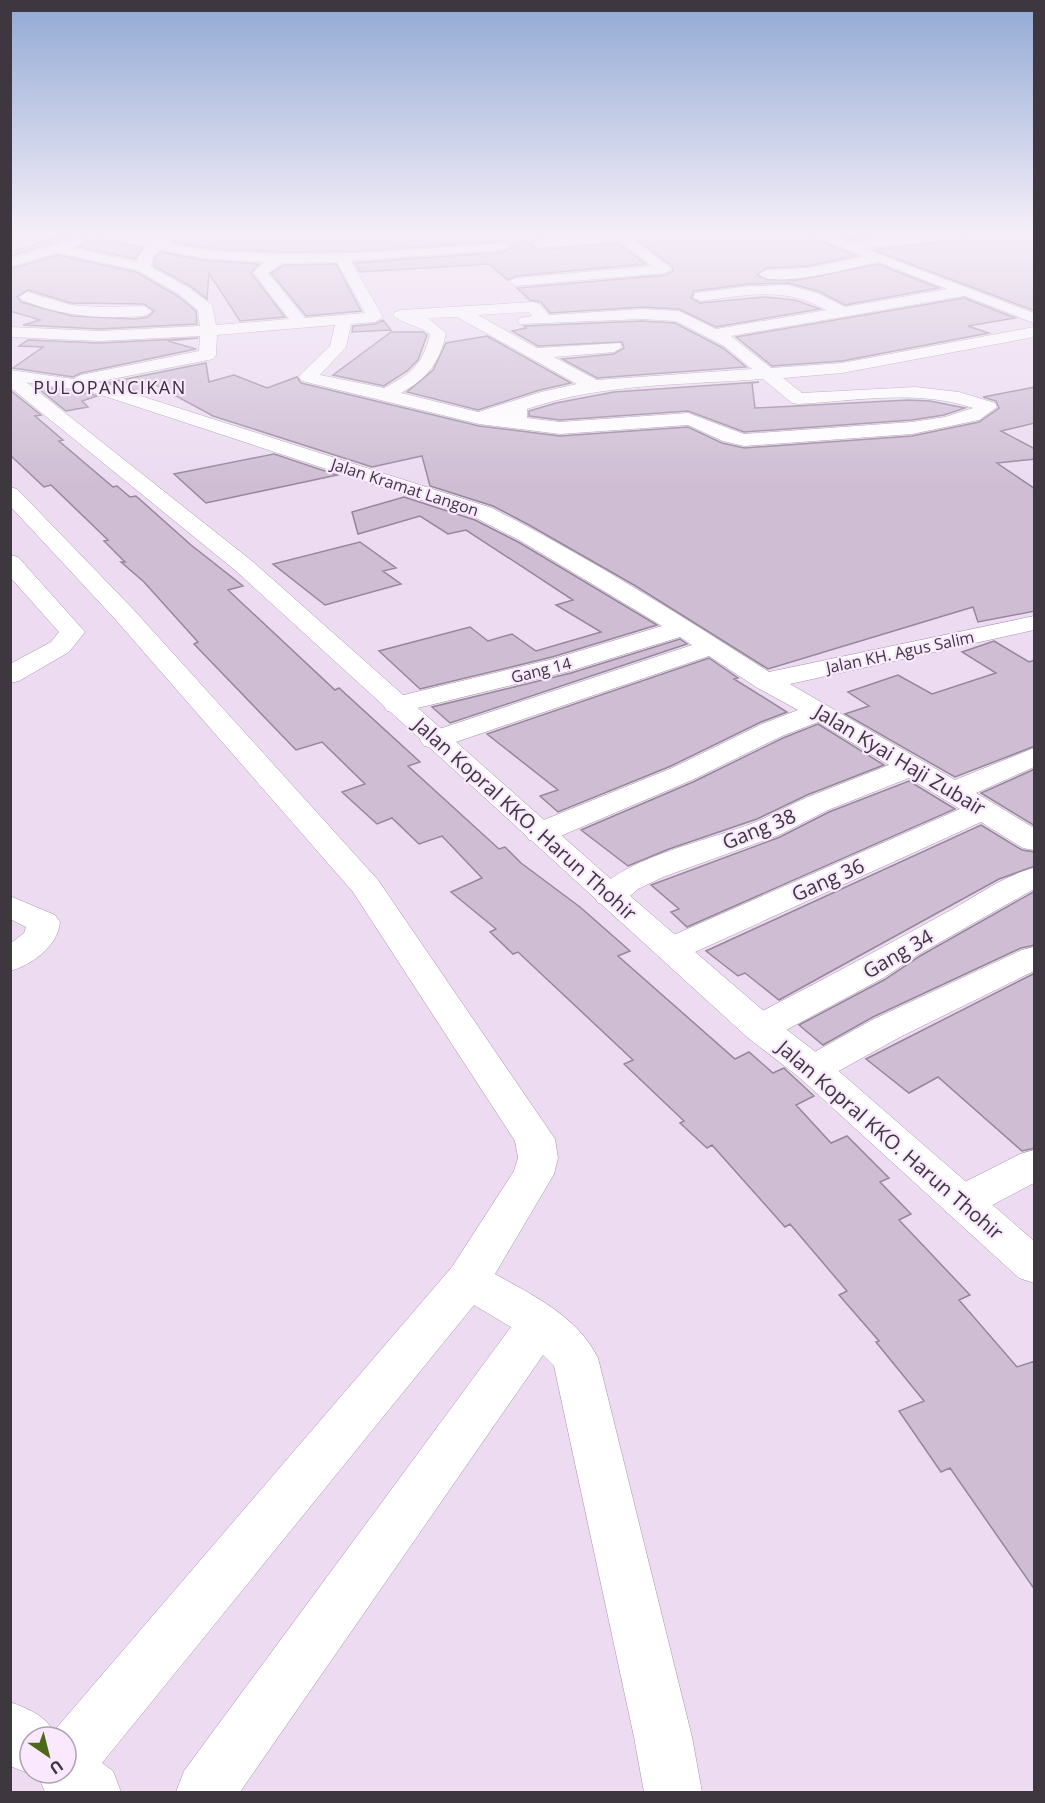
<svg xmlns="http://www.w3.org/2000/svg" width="1045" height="1803" viewBox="0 0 1045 1803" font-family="'Open Sans',sans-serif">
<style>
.building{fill:#cebdd3;stroke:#97879b;stroke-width:1.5;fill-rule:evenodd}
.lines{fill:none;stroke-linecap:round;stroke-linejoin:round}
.minor-casing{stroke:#a594aa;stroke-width:1}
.major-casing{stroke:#a594aa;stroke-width:1}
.minor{fill:#fff;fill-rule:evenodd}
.major{fill:#fff;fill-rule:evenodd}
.labels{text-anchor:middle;stroke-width:4.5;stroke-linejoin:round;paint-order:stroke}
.far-street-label{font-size:16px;fill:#3e3740;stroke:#f9e8fe}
.far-quarter-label{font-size:18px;letter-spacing:1.5px;fill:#3b2e3f;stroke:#f9e8fe}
.street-label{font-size:20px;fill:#3e3740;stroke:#f9e8fe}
</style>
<rect width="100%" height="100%" fill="#ecdbf1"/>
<path class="building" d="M68,234H99L102,239L143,248L135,259L79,247L86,241L76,236L10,256V252Z
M179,234H574L539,238L530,245L539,250L618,243L646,264L516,276L508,280L489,264L360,272L355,263L503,252L512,247L508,241L359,251L287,252L215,249L172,242Z
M649,234H805L856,256L808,266L766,268L757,275L767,280H798L878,264L939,288L845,305L818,291L788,283L750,284L694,291L691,298L700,303L765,297L795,300L820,309L716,327L679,309L642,307L550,313L541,302L530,300L517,288L666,275L673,271V267L639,241L646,240Z
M833,234H895L848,240Z
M967,234H1035V311L873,250L959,240Z
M161,252L202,260L259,264L251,273L285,317L240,321L209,273L207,299L190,286L154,266L155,257Z
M57,255L136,272L178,296L196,311L197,324L99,329L23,325L40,320L10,311V269ZM28,290L71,303L144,304L154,311L148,317L136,319L72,316L21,302L17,297Z
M336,264L361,311L306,316L271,273L284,265Z
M964,298L1015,318L968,326L989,333L842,361L772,366L736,337Z
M383,320L391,330L352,332L353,326L375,324Z
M642,321L675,323L723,348L746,367L597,378L562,359L614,354L624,348L622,342L538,346L512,331L526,328L524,326Z
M391,332H423L427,335L418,360L407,371L384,386L333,375Z
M487,336L571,383L540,390L478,410L407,392L433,370L446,343Z
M198,338L168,341L196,349L81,373L73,377L13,368L43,347L19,346L28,340L99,343Z
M206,363L209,382L234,375L267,388L297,377L301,383L479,426L560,436L688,427L722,443L744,448L912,436L979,422L999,408L996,401L983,397L1035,387V423L1001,431L1035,449V459L997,463L1035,489V611L978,622L973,607L768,669L634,585L529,525L493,506L430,486L422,456L372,467L213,416L156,385L137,391L106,383Z
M759,382L752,383L755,408L908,400L930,401L965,408L944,415L912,420L744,432L688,411L560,420L529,416V411L556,403L614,392Z
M35,386L91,394L97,396L82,401L88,407L66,411Z
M10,390L41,415L35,416L63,440L59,441L113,487L117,486L130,497L136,496L191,545L243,586L228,590L335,690L339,688L420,762L408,766L499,849L505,847L521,863L580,907L630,951L618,956L735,1059L749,1052L773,1073L784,1068L787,1071L814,1096L796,1105L831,1143L847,1136L889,1178L880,1182L911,1214L899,1220L970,1295L959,1300L1017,1367L1035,1361V1590L950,1468L941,1472L899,1411L924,1401L876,1342L879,1341L839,1295L847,1291L790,1224L785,1227L712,1145L707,1148L680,1123L684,1121L624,1064L633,1060L518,952L513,954L490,932L496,929L451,892L482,878L442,836L419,844L392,818L377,824L342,792L365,784L322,742L296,750L194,644L198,642L144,582L121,562H125L104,541L108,540L51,485L44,487L10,455Z
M274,454L337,475L206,503L174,474Z
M404,497L475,520L520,543L657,625L552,657L420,689L379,651L470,627L488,641L512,634L536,651L601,632L556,605L573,600L466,530L448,534L420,516L358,534L352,512Z
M360,542L396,568L383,571L401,584L325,605L273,564Z
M680,639L687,644L450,723L432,707L571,673Z
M994,641L1029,662L1035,660V746L955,777L845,714L869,706L848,692L898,675L932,694L996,673L962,652Z
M709,658L738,678L734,679L787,712L761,722L671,766L558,812L540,796L558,790L487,734Z
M818,724L884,765L807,795L757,819L669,849L628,866L581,830L693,782L783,738Z
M1035,769V826L981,793Z
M909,781L955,809L687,927L671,912L679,909L651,885L780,837L829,812Z
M981,825L1022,850L1035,852V866L999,879L779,1000L745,973L738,976L706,951Z
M1035,891V945L1021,948L873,1017L823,1045L799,1025L884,980L920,956Z
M1035,973V1148L1022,1151L938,1077L909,1093L866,1059Z"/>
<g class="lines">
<g class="minor-casing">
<path id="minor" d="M101,234H127L155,241L162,234H177L168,244L215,251L287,254L359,253L508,243L510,246L503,250L351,261L383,317L375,322L351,324L346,347L320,375L384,388C411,374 423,365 430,334C419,325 401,324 393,315L395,312L401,310L533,302L539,304L549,315L642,309L679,311L716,329L827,310C783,286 749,295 701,301L696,299L693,296L696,293L750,286L788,285L817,293L845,307L964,286L972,291L964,296L731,336L771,368L842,363L1034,327V337L842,373L783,378L802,393L915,387L959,392L995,403L997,407L979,420L912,434L744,446L723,441L688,425L560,434L479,424L302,381L299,377L302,373L330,346L335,325L217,335L216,355L213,359L97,382L492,508C587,557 679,614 769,672L1034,616V630L790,684L955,780L1034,748V767L976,793L1034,828V850L1023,848L981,822L684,957L672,960L660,957L655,949L660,941L960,809L909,778L828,810L779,835L663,877L638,889L622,903L610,906L598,903L594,896C620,857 714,840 758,821C775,814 791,804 808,797C835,786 862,776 889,765L818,722L782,736L692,780L551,840L540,842L529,840L524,833L529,826L672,768L762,724L798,710L756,687L709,656L444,746L434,748L424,746L420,740L424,734L692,645L680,637L570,671L397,713L387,711L383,705L387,699L553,659L662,626L521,541L476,518L92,392L10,380V370L73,379L81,375L199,351L200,336L99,341L10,337V327L99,331L200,326L198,310L179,294L137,270L57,253L10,267V259L77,238L84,242L72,248L137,262L139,255L147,247L102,237ZM160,250L202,258L265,262L253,272L289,319L216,325L212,305L189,288L151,267L153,256ZM337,262L365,313L305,318L268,273L283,263ZM529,312L532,316L520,318L518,321L520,324L642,319L676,321L724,346L752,369L597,380L554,357L614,352L622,347L620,343L537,348L478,315ZM457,317L577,384L541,392L478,412L401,393C427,379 440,362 446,333L428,318ZM763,379L792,403L798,404C855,401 918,389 973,408L945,417L912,422L744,434L688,413L560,422L527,418V409C602,383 685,385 763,379Z
M602,234H647L646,238L634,240L672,269L665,273L516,286L509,282L516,278L652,266L619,241L539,248L532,244L539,240Z
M918,234H965L959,238L848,250L841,246L848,242Z
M876,254L881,255L883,258L881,261C860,266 773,290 759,274L766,270L808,268Z
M27,292L71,305L99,307L144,306L152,311C146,318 134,316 125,317C89,318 56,314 22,300L19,297Z
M10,487L17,489L133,609L378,880L555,1139L558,1158L554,1174L495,1274C534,1296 577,1316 598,1358L692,1737L702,1792H644L634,1737L554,1366L543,1355L240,1792H176L184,1771L511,1327L474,1305L102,1763L113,1771L121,1792H45L37,1773H66V1737H30V1773H32L30,1774L10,1766V1702C26,1708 47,1716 53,1732L452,1267L514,1171L518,1158L515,1141L353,892L115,619L10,506Z
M10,555L18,557L85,632L69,652L19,681L10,683V664L51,642L59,632L10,577Z
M1034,868V889L919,954L883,978L773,1037L760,1040L747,1037L742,1028L747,1019C815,984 882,948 949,911C977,896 1002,876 1034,868Z
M10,896L55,915L60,922C58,946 32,965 10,971V944L24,933L26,927L10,919Z
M1034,947V971L900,1037L826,1078L813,1082L800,1078L794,1069L800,1060L874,1019L1022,950Z
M1034,1150V1183L977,1213L962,1218L947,1213L941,1202L947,1191L1020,1154Z"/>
</g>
<g class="major-casing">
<path id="major" d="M807,234H826L1034,313V323Z
M10,373L16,374L252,561L622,889L773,1019L826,1060L1034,1241V1283L1019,1278L800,1078L747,1037L236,571L10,387Z"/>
</g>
<use href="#minor" class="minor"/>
<use href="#major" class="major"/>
</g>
<linearGradient id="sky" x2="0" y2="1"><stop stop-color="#91a9d4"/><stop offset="0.48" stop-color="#f6eff9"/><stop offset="1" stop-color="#f6eff9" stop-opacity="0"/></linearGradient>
<rect width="1045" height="487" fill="url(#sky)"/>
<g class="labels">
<g class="far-street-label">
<text transform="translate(405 487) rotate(18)" y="6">Jalan Kramat Langon</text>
<text transform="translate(900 652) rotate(-12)" y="6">Jalan KH. Agus Salim</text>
<text transform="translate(541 670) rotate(-14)" y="6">Gang 14</text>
</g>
<g class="far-quarter-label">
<text x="110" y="394">PULOPANCIKAN</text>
</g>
<g class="street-label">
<text transform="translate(900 760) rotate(31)" y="7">Jalan Kyai Haji Zubair</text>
<text transform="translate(525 819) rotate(42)" y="7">Jalan Kopral KKO. Harun Thohir</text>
<text transform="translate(759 829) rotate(-22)" y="7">Gang 38</text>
<text transform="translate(828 880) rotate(-24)" y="7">Gang 36</text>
<text transform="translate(898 954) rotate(-30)" y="7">Gang 34</text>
<text transform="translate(890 1140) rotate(41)" y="7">Jalan Kopral KKO. Harun Thohir</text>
</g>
</g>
<rect width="1045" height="1803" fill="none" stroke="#3e3740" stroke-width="24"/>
<g transform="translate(48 1755) rotate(145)"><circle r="28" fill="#f9e8fe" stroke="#aea1b2" stroke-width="1.5"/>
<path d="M0-4.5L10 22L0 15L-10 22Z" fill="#4c681b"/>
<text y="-9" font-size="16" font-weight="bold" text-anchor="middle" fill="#3e3740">U</text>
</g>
</svg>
